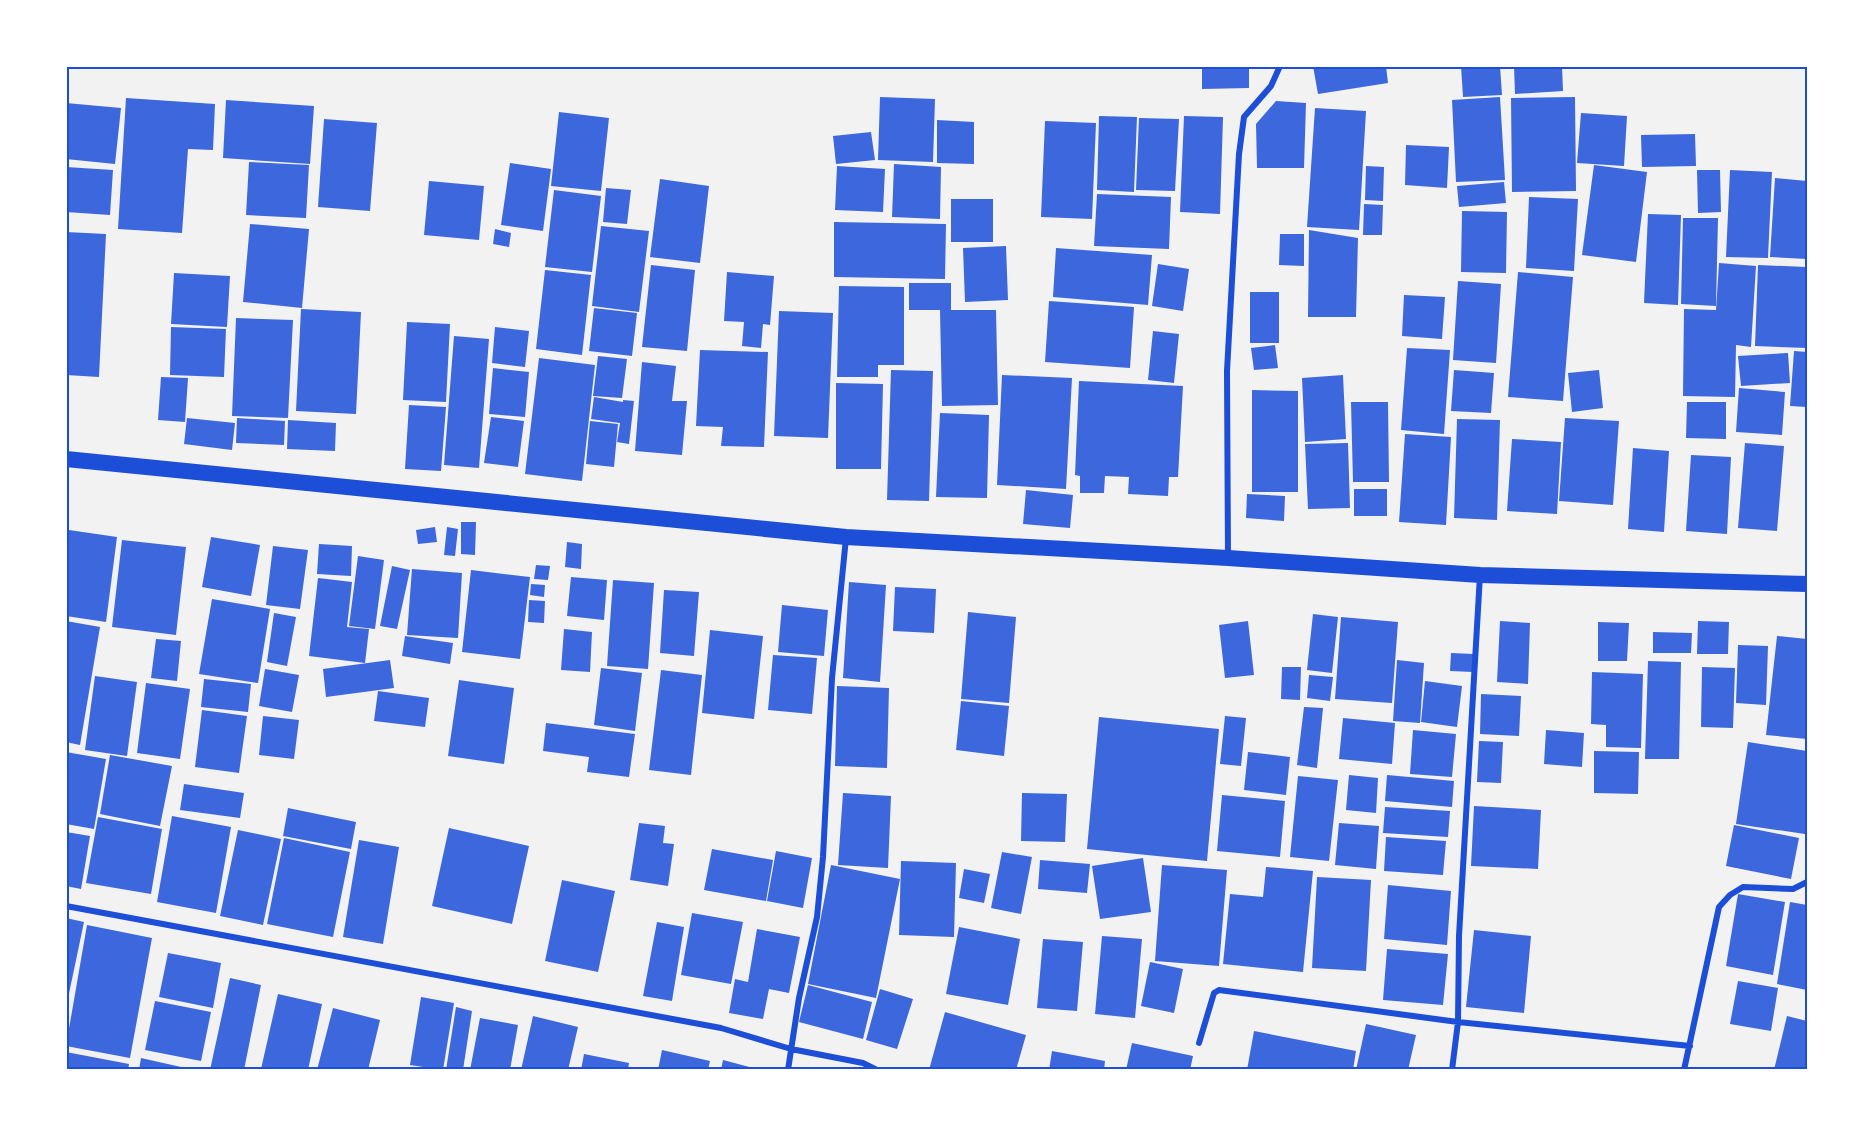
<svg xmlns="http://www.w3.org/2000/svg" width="1873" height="1136" viewBox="0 0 1873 1136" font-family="Figtree,sans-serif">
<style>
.building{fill:#3d67dc}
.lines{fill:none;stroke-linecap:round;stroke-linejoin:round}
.minor{stroke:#1d4ed8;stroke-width:6}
.trunk{stroke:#1d4ed8;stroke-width:16}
.neatline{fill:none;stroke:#1d4ed8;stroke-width:2}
</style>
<rect width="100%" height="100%" fill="#f2f2f2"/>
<path class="building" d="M1202,66H1249V88L1202,89Z
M1313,66H1386L1388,83L1318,94Z
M1461,66H1500L1502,95L1463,97Z
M1514,66H1562L1563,91L1515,94Z
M880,97L935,99L933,162L878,160Z
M1500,97L1505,180L1456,182L1452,100Z
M1575,97L1576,191L1512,192L1511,98Z
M126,98L215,104L213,150L188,149L182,233L118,229Z
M226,100L314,106L310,164L223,158Z
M1276,101L1306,103L1304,168H1257L1256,124Z
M66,103L121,108L115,164L66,159Z
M1315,108L1366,111L1359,230L1307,227Z
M559,112L609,118L601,191L551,186Z
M1581,113L1627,116L1624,166L1577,163Z
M1099,116L1137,117L1134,192L1097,190Z
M1184,116L1223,117L1220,214L1180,212Z
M1139,118L1179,119L1175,191L1136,190Z
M324,119L377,123L370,211L318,207Z
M937,120L974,122V164L937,163Z
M1045,121L1096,123L1092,219L1041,217Z
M871,132L875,160L836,164L833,136Z
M1695,134L1696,166L1642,167L1641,135Z
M1406,145L1449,147L1447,188L1405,185Z
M249,162L309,165L306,218L246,215Z
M510,163L551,169L543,231L501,225Z
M894,164L941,167L940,219L892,217Z
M1594,165L1647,172L1636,262L1582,255Z
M837,166L885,169L883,212L835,210Z
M1366,166L1384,167L1383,201L1365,200Z
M66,167L113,170L110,215L66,212Z
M1697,170H1720L1721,212L1698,213Z
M1730,170L1772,172L1768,258L1726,257Z
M1775,178L1807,181V259L1770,257Z
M660,179L709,186L700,263L650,257Z
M429,181L484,186L479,240L424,235Z
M1504,182L1506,203L1459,207L1457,186Z
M606,188L631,190L627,224L603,222Z
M554,190L601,196L592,272L545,267Z
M1097,194L1171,197L1169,249L1094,246Z
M1529,197L1578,199L1574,271L1526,268Z
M951,199H993V242H951Z
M1364,204L1383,205L1382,235H1363Z
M1462,211L1507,212L1506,273L1461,272Z
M1648,214L1681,215L1678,305L1644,303Z
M1683,218H1718L1716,306L1681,304Z
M834,222L946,224L945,279L834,277Z
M250,224L309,229L302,308L243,302Z
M601,226L649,231L639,312L592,306Z
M495,229L511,233L509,247L493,244Z
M1309,230L1358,238L1356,317H1308Z
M66,232L106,234L99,377L66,375Z
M1280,234H1304V266L1279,265Z
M1006,246L1008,300L965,302L963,248Z
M1056,248L1152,255L1148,305L1053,297Z
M1719,263L1756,266L1751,347L1736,345L1735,397L1683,396L1684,309L1716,310Z
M1158,264L1189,269L1183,311L1152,306Z
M651,265L695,270L687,351L642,347Z
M1758,265L1807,267V348L1755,346Z
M545,270L591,275L582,355L536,349Z
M727,272L774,276L770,325L763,324L761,348L742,346L744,322L724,321Z
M1518,272L1573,277L1563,401L1508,397Z
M174,273L230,276L227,327L171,324Z
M1458,281L1501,284L1496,363L1453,360Z
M909,283H951V310H996L998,405L942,406L940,310H909Z
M839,286L904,287V365H878V377H837Z
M1250,292H1279V343H1250Z
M1404,295L1445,297L1442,339L1402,336Z
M1049,301L1134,307L1130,368L1045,362Z
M594,308L637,313L632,356L589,351Z
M301,309L361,312L356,414L296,411Z
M779,311L833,313L828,438L774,436Z
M236,318L293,320L288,418L232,416Z
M407,322L450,324L446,402L403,400Z
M171,327L226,329L224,377L170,375Z
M495,327L529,331L525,367L492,363Z
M1153,331L1179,334L1174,383L1148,380Z
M454,336L489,339L479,468L444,465Z
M1275,345L1278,368L1254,370L1251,348Z
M1407,348L1450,350L1444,434L1401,430Z
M700,350L768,352L764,447L721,446L723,427L696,426Z
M1794,351L1807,352V407L1790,406Z
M1788,353L1790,383L1741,386L1738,356Z
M598,356L627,359L622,398L593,396Z
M539,358L595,365L582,481L525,474Z
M642,362L676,366L672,401H687L682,455L635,451Z
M493,368L529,372L525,417L489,414Z
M891,370L933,371L929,501L887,500Z
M1454,370L1494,373L1491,413L1451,411Z
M1599,370L1603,408L1572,412L1568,373Z
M1002,375L1072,378L1066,489L997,485Z
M1343,375L1346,439L1305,442L1302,378Z
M161,377L188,378L185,422L158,420Z
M1079,381L1183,386L1178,477H1169L1168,496L1128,494L1129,477L1105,476L1104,493H1080V476L1075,475Z
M836,383L883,384L881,469H836Z
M1739,388L1785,392L1782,435L1736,432Z
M1252,390L1298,391V492H1252Z
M594,397L623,402V400L634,401L629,444L617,442L620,423L591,419Z
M1351,402H1388L1389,482H1353Z
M1687,402H1726V439L1686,438Z
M409,405L446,407L441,471L405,469Z
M940,413L989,415L987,498L936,497Z
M491,417L524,421L518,467L484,463Z
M187,418L235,423L232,450L184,444Z
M237,418L285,421L284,445L236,443Z
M1565,418L1619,421L1613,505L1559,501Z
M1457,419L1500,420L1497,520L1454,518Z
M288,420L336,423L335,451L287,449Z
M590,421L618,424L614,467L586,464Z
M1405,434L1451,437L1446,525L1399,522Z
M1512,439L1561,442L1557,514L1507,511Z
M1348,443L1350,508L1308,509L1305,444Z
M1745,443L1784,446L1777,531L1738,528Z
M1633,448L1669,451L1664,532L1628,529Z
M1691,455L1731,457L1727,534L1686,531Z
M1354,489H1387V516H1354Z
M1026,490L1073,495L1070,528L1023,524Z
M1247,494L1285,496L1284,521L1246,518Z
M461,522H476L475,555L461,554Z
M435,527L437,542L418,544L416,530Z
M447,527L458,529L455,556L444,555Z
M69,530L117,537L106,622L66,616V551Z
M211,537L260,545L251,596L202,587Z
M122,540L186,547L176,635L112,627Z
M567,542L582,544L581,569L565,567Z
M319,544L352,546L351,576L317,574Z
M273,546L308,550L300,609L266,605Z
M358,556L384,560L375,629L349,626Z
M536,565L550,566L548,580L534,579Z
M392,566L410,570L397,629L380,626Z
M412,569L462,573L458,638L407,635Z
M471,570L530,577L520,659L462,652Z
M571,577L607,580L604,620L567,616Z
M318,578L352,582L347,627L369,629L365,663L309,656Z
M613,580L654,583L648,669L607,666Z
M849,582L886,585L880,682L843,678Z
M531,584L545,585L544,597L530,595Z
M895,587L936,589L934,633L893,631Z
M664,590L699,592L694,656L660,653Z
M212,599L270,609L258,683L199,674Z
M529,600L545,601L544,623L528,622Z
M782,605L828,610L824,656L778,652Z
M968,612L1016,617L1009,703L961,699Z
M274,613L296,617L287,666L267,662Z
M1313,614L1338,617L1332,673L1307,670Z
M1341,617L1398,622L1392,703L1335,699Z
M66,621L100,627L80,745L66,742Z
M1248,621L1254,675L1225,678L1219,625Z
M1500,621L1530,623L1528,684L1497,682Z
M1698,621L1729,622L1728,654H1697Z
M1598,622L1629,623L1627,661H1598Z
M564,629L592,632L590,672L561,670Z
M710,630L763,636L754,719L702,713Z
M1653,632L1692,633L1691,653H1653Z
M405,636L453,643L450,664L402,656Z
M1777,636L1807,639V739L1766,735Z
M156,639L181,641L177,681L151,678Z
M1738,645L1768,646L1766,705L1736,703Z
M1451,653L1473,654V672L1450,671Z
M773,655L817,658L812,714L768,710Z
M390,660L394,688L326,697L323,669Z
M1397,660L1424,663L1420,723L1393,721Z
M1648,661L1681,662L1679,759H1645Z
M1282,667H1301L1300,700L1281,699Z
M1702,667L1735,668L1733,728L1701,727Z
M601,668L642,673L635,731L594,725Z
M265,669L299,675L292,712L259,706Z
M661,670L702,675L691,775L649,770Z
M1592,672L1643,674L1641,748L1606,747V725L1591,724Z
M1309,675L1333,677L1330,701L1307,698Z
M95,676L137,682L127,756L85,750Z
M204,679L251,684L248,712L201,707Z
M459,680L514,688L504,764L448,756Z
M1425,681L1462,686L1457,727L1421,722Z
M146,683L190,689L180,759L137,753Z
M837,686L889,688L887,768L835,766Z
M378,691L429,698L425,727L374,721Z
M1481,694L1521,696L1519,736L1480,734Z
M961,701L1009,706L1004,756L956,750Z
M1304,707L1323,708L1317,768L1297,765Z
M202,710L247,716L239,773L195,767Z
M263,716L299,720L294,759L259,755Z
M1225,716L1246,718L1241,766L1220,764Z
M1099,717L1219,729L1207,861L1087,849Z
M1343,718L1395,723L1392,764L1339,759Z
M546,723L635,734L629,777L587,772L589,757L543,751Z
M1413,730L1456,734L1452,777L1410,774Z
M1546,730L1584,733L1582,767L1544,764Z
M1479,741L1503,742L1501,783L1477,782Z
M1748,742L1807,751V819L1805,834L1736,824Z
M1594,751L1639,752L1638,794L1594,793Z
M66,752L106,759L94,829L66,824Z
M1248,752L1290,757L1286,795L1244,790Z
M110,755L172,766L160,826L100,814Z
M1349,775L1378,778L1376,813L1346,810Z
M1387,775L1454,781L1452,807L1385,801Z
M1298,776L1338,780L1329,861L1290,857Z
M184,784L244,793L240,818L180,810Z
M843,793L891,796L888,868L838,865Z
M1022,793L1067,794L1065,842L1021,841Z
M1222,795L1285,801L1280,857L1217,851Z
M1474,806L1541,810L1538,869L1471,866Z
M1385,807L1450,811L1448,837L1383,833Z
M288,808L356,822L351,849L283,836Z
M172,816L231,827L216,913L157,902Z
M98,817L162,829L151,894L86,883Z
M639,823L665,826L663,843L674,844L668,886L630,880Z
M1339,823L1379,826L1376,869L1335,865Z
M1734,825L1799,838L1791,879L1726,866Z
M449,828L529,846L512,924L432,906Z
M238,830L281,839L263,925L220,916Z
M66,832L90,836L81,889L66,886Z
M1386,837L1446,841L1443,875L1384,871Z
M284,838L350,852L333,937L267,924Z
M359,840L399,847L383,944L343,937Z
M712,849L773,860L766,901L704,890Z
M776,851L812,858L803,908L767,901Z
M1002,852L1032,857L1021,914L991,908Z
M1143,858L1151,912L1100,919L1092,866Z
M1040,860L1090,864L1087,893L1038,889Z
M901,861L956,863L954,937L899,935Z
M831,865L900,879L876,998L808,984Z
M1162,865L1227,870L1219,966L1155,961Z
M1266,867L1313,871L1303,972L1223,964L1230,894L1263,897Z
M964,869L990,874L984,903L959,898Z
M1317,877L1371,880L1366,971L1312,968Z
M562,880L615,891L598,972L545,961Z
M1388,885L1451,891L1447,945L1384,939Z
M1738,894L1785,902L1773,975L1726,966Z
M1790,902L1807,905V990L1777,984Z
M692,913L743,922L731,984L681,975Z
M66,918L84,922L67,1003H66Z
M657,922L684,927L672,1001L643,996Z
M87,925L152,938L130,1058L66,1046Z
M959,927L1020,939L1008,1005L946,994Z
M757,929L800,937L789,993L769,989L763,1019L729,1013L735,979L748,982Z
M1474,930L1531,936L1524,1013L1466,1007Z
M1102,936L1142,939L1135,1018L1095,1014Z
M1043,939L1083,942L1077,1011L1037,1008Z
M1387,949L1448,954L1443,1005L1383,1000Z
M168,953L221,963L213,1008L159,997Z
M1150,962L1183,969L1174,1013L1141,1006Z
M230,978L261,985L244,1070H210Z
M1738,981L1778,988L1771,1031L1730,1024Z
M808,985L872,1002L863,1039L799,1022Z
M880,989L913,999L897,1049L866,1040Z
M278,994L322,1004L308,1070L261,1069Z
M421,997L454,1003L443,1070L410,1065Z
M155,1001L211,1012L201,1061L145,1050Z
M456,1007L472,1011L463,1070H446Z
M333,1008L380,1020L368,1070H317Z
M945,1012L1026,1035L1016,1070H929Z
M533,1016L578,1027L568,1070H521Z
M1787,1016L1807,1021V1070H1774Z
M480,1018L518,1025L510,1070H470Z
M1366,1024L1416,1035L1408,1070H1356Z
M1254,1031L1356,1051L1353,1070H1247Z
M1132,1043L1193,1056L1190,1070H1126Z
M662,1050L710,1061L708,1070H658Z
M1052,1051L1105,1061L1104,1070H1049Z
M66,1052L129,1064L128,1070H66Z
M584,1054L629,1063L628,1070H581Z
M141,1058L190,1069V1070H139Z
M723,1060L757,1069V1070H721Z"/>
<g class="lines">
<path class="minor" d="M1228,557L1227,371L1239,154L1244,117L1271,86L1280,66
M66,906L721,1028L791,1049L863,1063L877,1070
M1199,1043L1214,993L1219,990L1458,1022L1690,1046
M788,1070L799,998L817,917L823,857L832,678L846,538
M1452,1070L1458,1022L1459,936L1480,575
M1684,1070L1719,907L1730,895L1743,887L1793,889L1807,882"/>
<path class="trunk" d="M66,459L846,537L1228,558L1480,575L1807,584"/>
</g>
<rect width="1873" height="1136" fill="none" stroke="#ffffff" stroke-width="135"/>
<rect x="68" y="68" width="1738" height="1000" class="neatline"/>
</svg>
